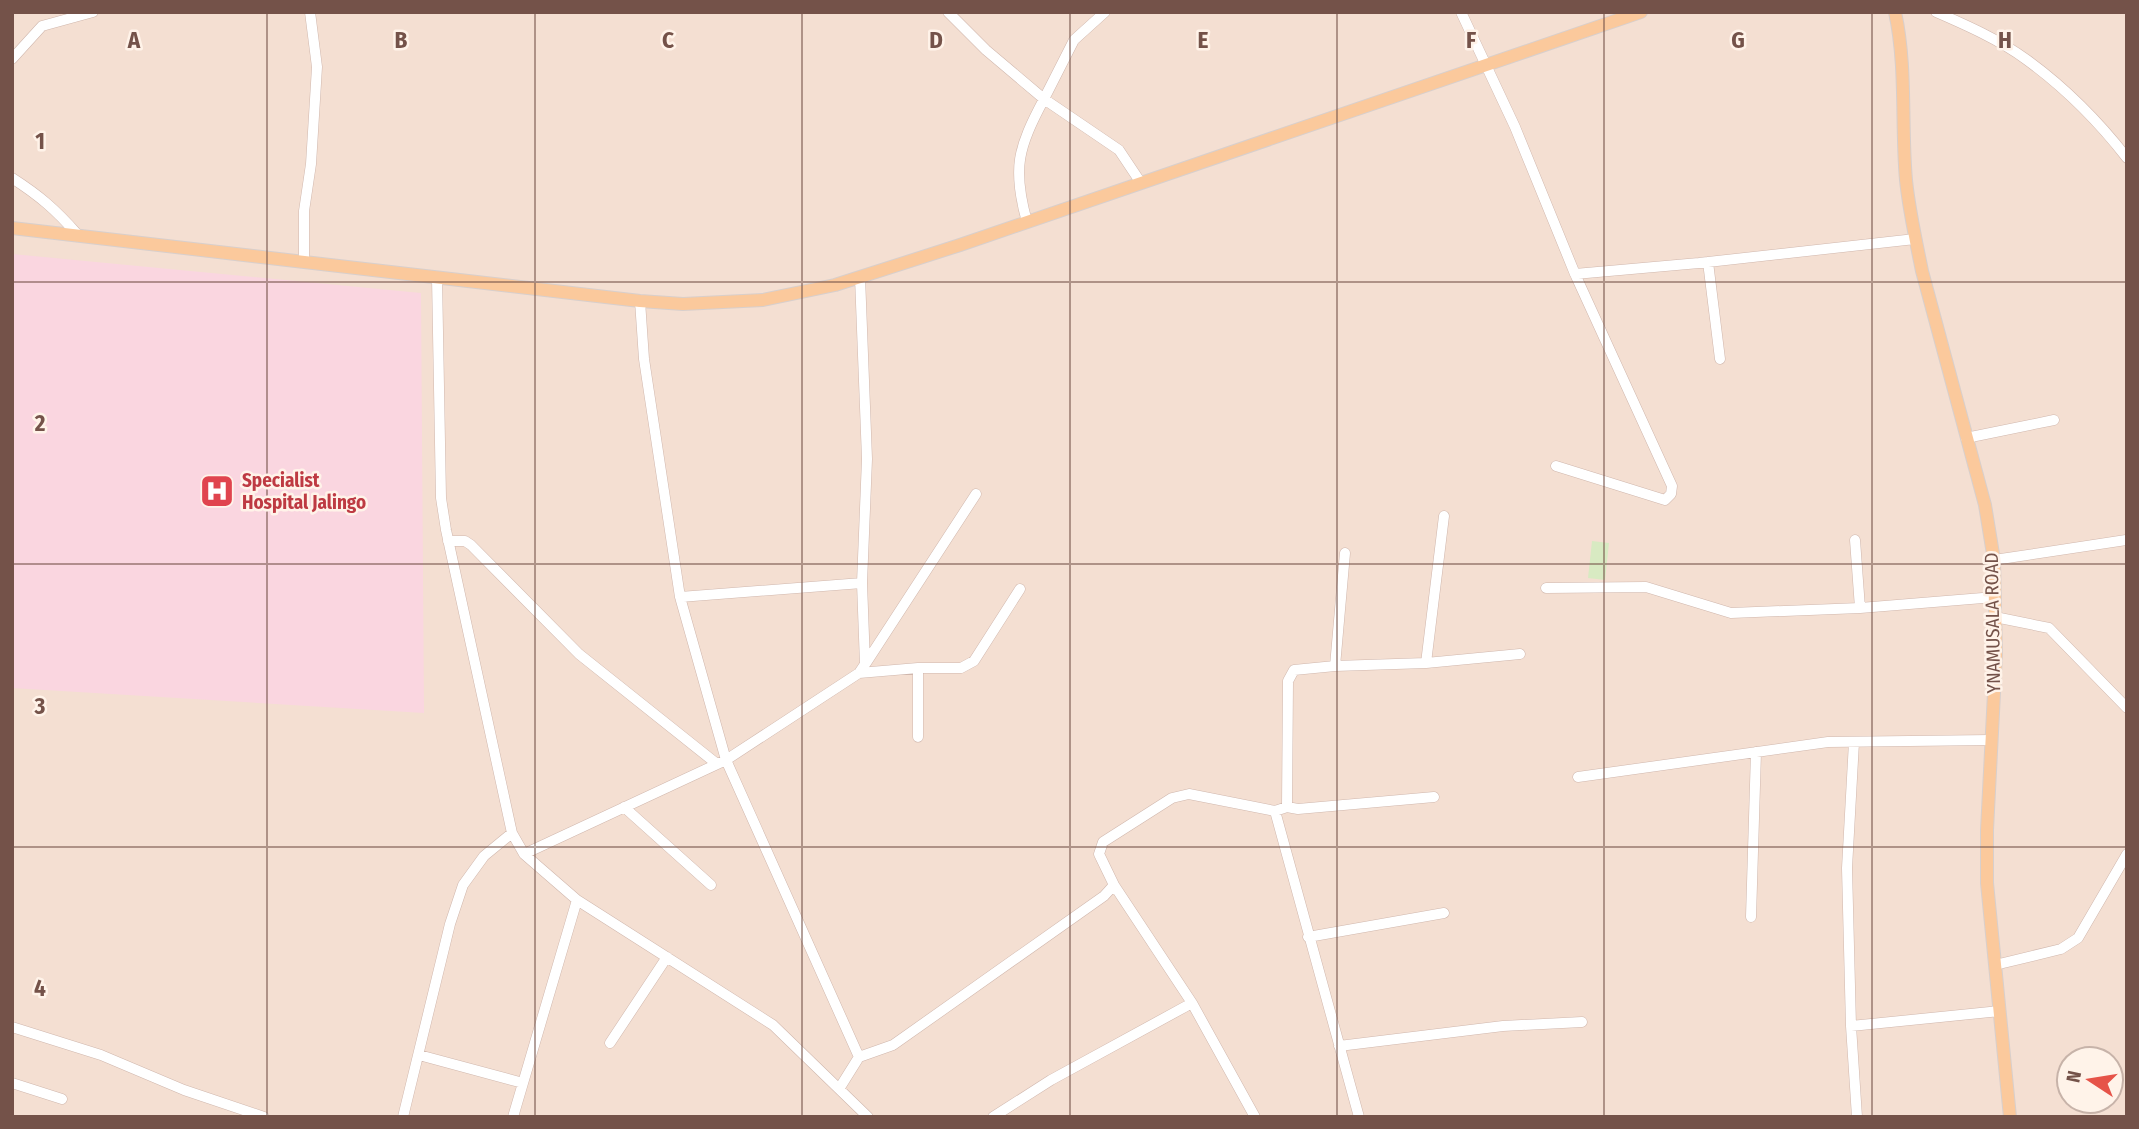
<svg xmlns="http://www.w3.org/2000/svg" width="2139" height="1129" viewBox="0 0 2139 1129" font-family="'Fira Sans Condensed',sans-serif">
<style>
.residential{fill:#f4dfd2;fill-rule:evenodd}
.medical{fill:#fad6e0}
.green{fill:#d8eac2}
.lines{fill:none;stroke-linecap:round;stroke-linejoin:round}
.minor-casing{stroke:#d0b7ad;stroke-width:11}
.major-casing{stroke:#d8cfcc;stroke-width:14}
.minor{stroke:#fff;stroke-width:10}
.major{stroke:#fbc99c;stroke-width:12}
.grid{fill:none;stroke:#745249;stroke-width:2;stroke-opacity:0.55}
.labels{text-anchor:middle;stroke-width:5;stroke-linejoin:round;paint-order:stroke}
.health-label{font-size:19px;font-weight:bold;fill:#be3a42;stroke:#fff3e9;text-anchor:start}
.street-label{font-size:19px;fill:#745249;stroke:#fff3e9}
.grid-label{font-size:23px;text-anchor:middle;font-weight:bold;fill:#745249;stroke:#fff3e9;stroke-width:5;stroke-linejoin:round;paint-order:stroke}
</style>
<rect width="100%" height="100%" fill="#fcefe3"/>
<path class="residential" d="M12,12H2127V1117H12ZM2069,1059H2111V1101H2069Z"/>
<path class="medical" d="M12,254L421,293L424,713L12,688Z"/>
<path class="green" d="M1592,541L1609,543L1605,580L1588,578Z"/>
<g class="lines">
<g class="minor-casing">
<path id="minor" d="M948,12L986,50L1044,99C1018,148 1012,168 1027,222
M1105,12L1074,40L1044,99L1119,150L1141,183
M1461,12L1515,127L1575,274L1672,486L1671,494L1665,500L1556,466
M1936,12C1966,25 2000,40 2027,60C2064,87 2099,122 2127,158
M12,59L42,26L93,12
M12,178C40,196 56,210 78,235
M304,260V211L311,164L317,67L310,12
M1708,262L1720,359
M1575,274L1699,263L1915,239
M437,277L441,498L446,530L512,833L524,854L577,900L773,1025L868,1117
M640,301L644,359L680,597L726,760L859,1057
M1966,438L2054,420
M1855,540L1860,608
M448,541H465L471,545L579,654L717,764
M1994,560L2126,540
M1546,588L1646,587L1731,613L1860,608L1995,597
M680,597L862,583
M1995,617L2049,628L2127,708
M866,663L976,494
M1426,663L1444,516
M1335,666L1345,553
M918,668V737
M859,673L865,664L862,583L867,459L860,277
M1854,742L1847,868L1851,1026L1857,1117
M1578,777L1828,742L1991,740
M624,807L711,885
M1287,807L1298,809L1434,797
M524,854L726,760L859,673L918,668H961L974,661L1020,589
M1114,885L1192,1003
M1751,917L1756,752
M1308,937L1444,913
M1995,965L2061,949L2078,938L2127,854
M1851,1026L2000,1011
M12,1027L101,1055L184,1090L264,1117
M610,1043L667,957
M1339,1046L1503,1026L1582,1022
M419,1055L523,1083
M12,1083L62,1099
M839,1089L859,1057L893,1045L1104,896L1114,885L1099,854L1103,842L1172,798L1189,794L1275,811
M403,1117L450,924L463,885L484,856L512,833
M513,1117L577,900
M993,1117L1051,1080L1192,1003L1255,1117
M1359,1117L1275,811L1287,807L1288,681L1294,670L1335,666L1426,663L1520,654"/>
</g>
<g class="major-casing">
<path id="major" d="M1895,12C1907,67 1901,124 1906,180C1909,210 1916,241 1922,271L1985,505L1994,560L1996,654L1987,830V883L2010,1117
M12,228L640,301L683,304L763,300L835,285L960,245L1641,12"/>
</g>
<use href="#minor" class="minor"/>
<use href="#major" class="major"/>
</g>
<path class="grid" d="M267,12V1117M535,12V1117M802,12V1117M1070,12V1117M1337,12V1117M1604,12V1117M1872,12V1117M12,282H2127M12,564H2127M12,847H2127"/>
<defs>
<g id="hospital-square" transform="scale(1.75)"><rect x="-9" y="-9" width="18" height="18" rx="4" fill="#e0444e" stroke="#fff3e9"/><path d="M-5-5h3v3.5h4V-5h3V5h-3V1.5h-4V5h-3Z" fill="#fff"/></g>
</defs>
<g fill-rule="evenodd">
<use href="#hospital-square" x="217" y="491"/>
</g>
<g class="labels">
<g class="health-label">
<text x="242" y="487">Specialist<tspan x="242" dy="22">Hospital Jalingo</tspan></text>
</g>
<g class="street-label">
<text transform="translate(1992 623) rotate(-91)" y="7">YNAMUSALA ROAD</text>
</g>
</g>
<g class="grid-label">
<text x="134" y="48">A</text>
<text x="401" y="48">B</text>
<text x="668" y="48">C</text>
<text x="936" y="48">D</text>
<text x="1203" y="48">E</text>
<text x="1471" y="48">F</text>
<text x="1738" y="48">G</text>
<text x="2005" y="48">H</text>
<text x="40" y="149">1</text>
<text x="40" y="431">2</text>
<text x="40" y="714">3</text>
<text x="40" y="996">4</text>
</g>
<rect width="2139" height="1129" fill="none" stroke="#745249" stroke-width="28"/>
<g transform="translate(2090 1080) rotate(282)"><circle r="33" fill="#fff3e9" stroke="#c7b3a9" stroke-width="2"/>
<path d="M0-5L12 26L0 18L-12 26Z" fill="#e65348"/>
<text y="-10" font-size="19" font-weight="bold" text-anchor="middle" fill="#745249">N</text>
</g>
</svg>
